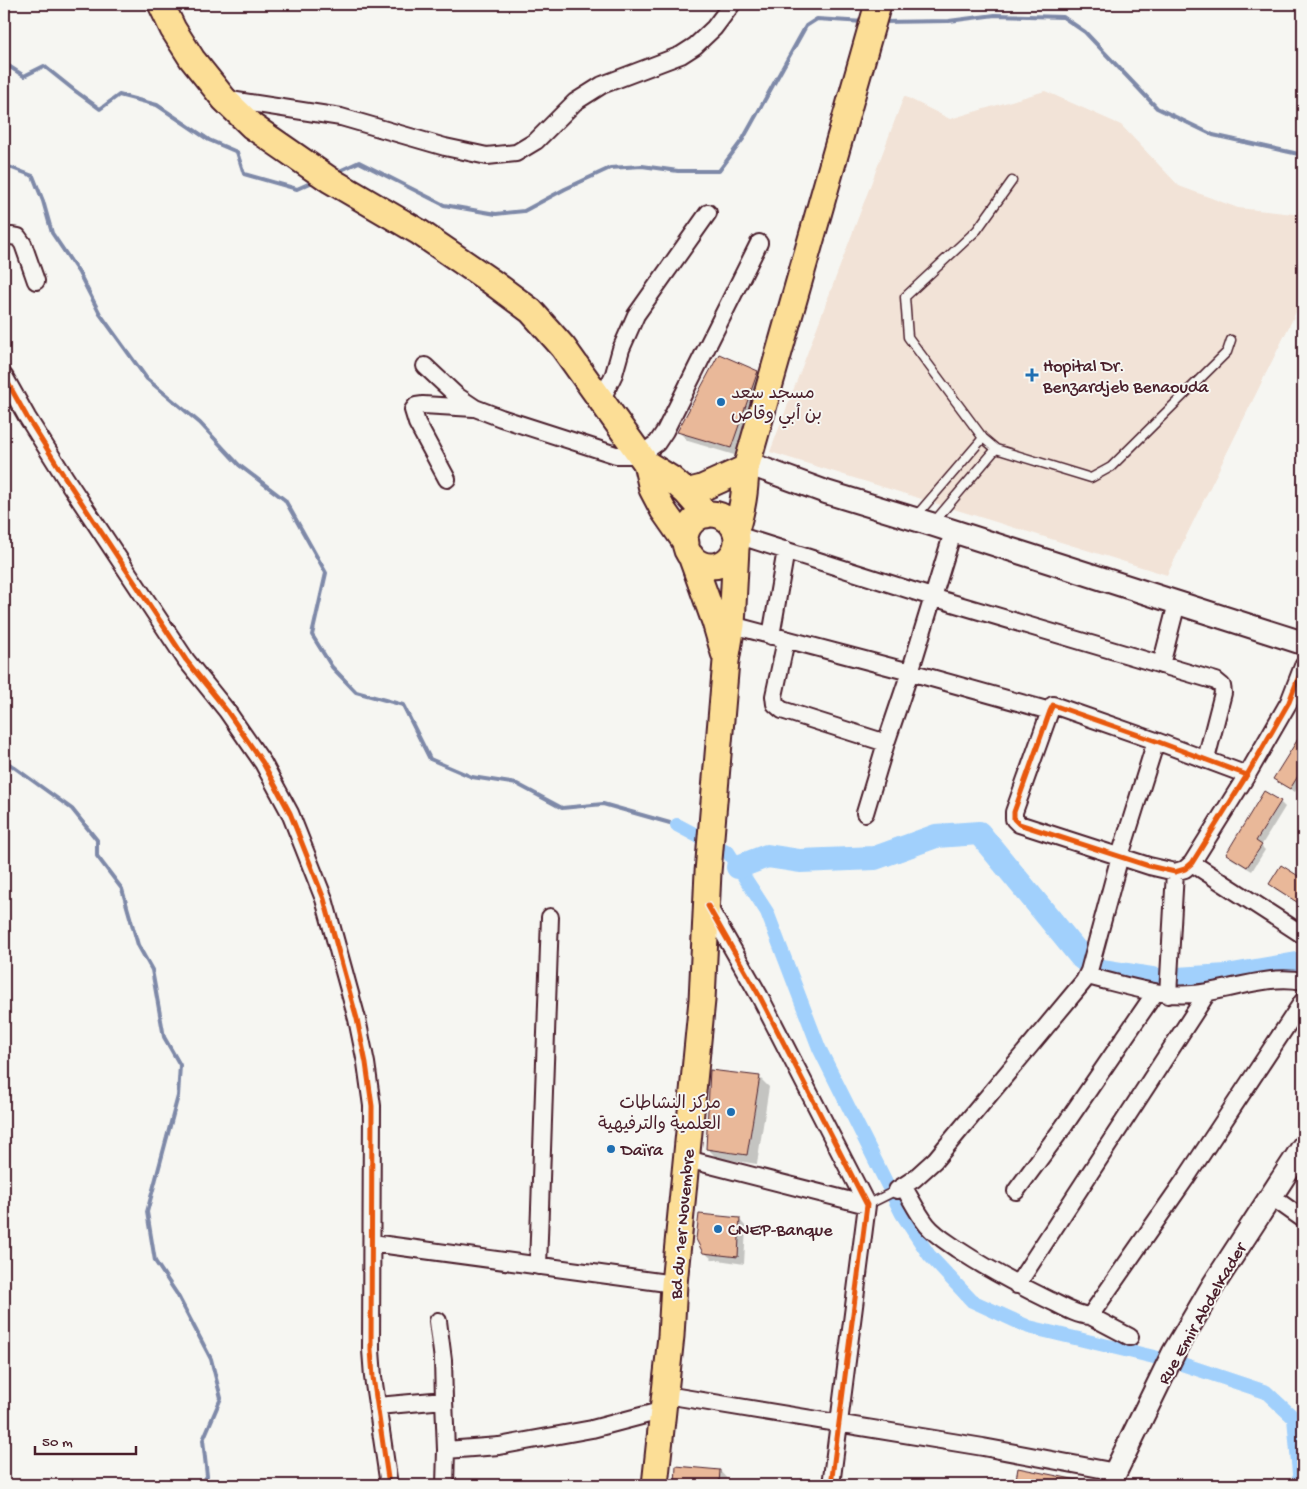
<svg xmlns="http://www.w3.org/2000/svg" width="1307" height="1489" viewBox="0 0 1307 1489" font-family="'Gochi Hand','Playpen Sans Arabic',sans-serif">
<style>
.built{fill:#f2e3d7}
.shadow{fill:#0003}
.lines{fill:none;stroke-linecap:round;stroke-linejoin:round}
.stream{stroke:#7e89a8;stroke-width:4}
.canal{stroke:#a1d0fc;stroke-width:14}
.river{stroke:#a1d0fc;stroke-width:24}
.building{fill:#e9b899;stroke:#4a1f2b}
.lane-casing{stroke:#4a1f2b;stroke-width:11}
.street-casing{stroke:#4a1f2b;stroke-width:20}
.secondary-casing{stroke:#4a1f2b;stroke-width:26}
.primary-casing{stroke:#4a1f2b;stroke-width:29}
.lane{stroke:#f6f6f2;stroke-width:8}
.street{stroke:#f6f6f2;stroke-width:16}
.secondary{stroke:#f6f6f2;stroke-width:22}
.primary{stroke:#fcde96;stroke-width:25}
.cycleway-casing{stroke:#f6f6f2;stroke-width:8}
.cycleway{stroke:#e8590c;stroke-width:5}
.poi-dot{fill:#1f6fb2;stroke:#f6f6f2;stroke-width:2}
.labels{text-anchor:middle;stroke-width:4;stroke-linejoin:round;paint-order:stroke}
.poi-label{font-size:18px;fill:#4a1f2b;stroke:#f6f6f2;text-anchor:start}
.street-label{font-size:18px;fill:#4a1f2b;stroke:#f6f6f2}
</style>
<rect width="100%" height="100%" fill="#f6f6f2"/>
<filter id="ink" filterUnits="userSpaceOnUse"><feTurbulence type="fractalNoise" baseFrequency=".02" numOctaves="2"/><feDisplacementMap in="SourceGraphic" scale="10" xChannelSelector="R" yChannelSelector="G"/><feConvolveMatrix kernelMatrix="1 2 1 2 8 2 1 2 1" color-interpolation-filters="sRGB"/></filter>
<g filter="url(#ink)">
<path class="built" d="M1045,91L1121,125L1179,186L1238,208L1303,215V298L1167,575L770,452L904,96L950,119Z"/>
<path class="shadow" d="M720,356L758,373L767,382L741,457L688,441L679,432Z
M1303,733V779L1295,792L1279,783L1275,778Z
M1280,802L1285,807L1261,846L1265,850L1252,871L1232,859L1227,854Z
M1303,875V906L1275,889L1271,884L1301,879Z
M759,1077L769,1087L757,1164L717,1158L707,1148Z
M739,1219L746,1227L744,1264L712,1259L704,1252Z
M678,1468L720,1471L729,1481V1485H676Z
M1019,1469L1098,1485H1016Z"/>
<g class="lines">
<path class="stream" d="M881,22L949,21L995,15L1063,17L1085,32L1157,108L1213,135L1303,155
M4,63L24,76L44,66L74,90L100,109L119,95L157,105L209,140L237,152L244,174L297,189L315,181
M4,165L33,176L43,201L52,233L79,273L100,314L147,379L200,423L239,465L285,500L326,573L312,635L332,667L356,692L403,705L430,759L472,777L517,784L562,808L603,804L677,825
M335,173L359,162L444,205L496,214L524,211L565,189L610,168L642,166L678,171H719L743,139L806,26L817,19L864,22
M4,760L72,809L97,840V856L122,889L138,945L152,970L164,1037L180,1065L178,1096L147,1212L155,1261L177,1294L211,1359L221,1398L203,1440L207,1476L201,1485"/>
<path class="canal" d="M677,825L728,852L767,912L819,1048L902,1214L929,1255L972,1301L1029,1327L1179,1363L1266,1392L1294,1418L1300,1485"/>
<path class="river" d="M738,867L767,856L800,861L875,858L936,836L979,833L1082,958L1097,970L1159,980L1227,976L1303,963"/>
</g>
<path class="building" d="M719,354L758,371L731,448L677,432Z
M1303,731V768L1290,789L1273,779Z
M1264,791L1281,801L1256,841L1262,845L1247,867L1226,854Z
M1281,865L1300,877L1303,872V906L1269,884Z
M710,1070L760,1076L747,1155L706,1149Z
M699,1214L740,1218L738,1257L703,1253L696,1239Z
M676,1466L720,1470L719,1485H675Z
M1018,1468L1102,1485H1015Z"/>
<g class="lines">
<g class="lane-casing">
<path id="lane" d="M1012,181L977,230L905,297L908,337L983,438L996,449L1091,478L1111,467L1227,352L1231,340
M916,516L983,438
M933,523L996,449
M867,1205L897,1190"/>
</g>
<g class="street-casing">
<path id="street" d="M224,99L341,117L445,147L487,156L516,153L536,141L575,102L602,85L681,55L695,46L714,28L732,4
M4,237L11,236L18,237L23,244L36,281
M425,366L457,396L475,408L501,418L616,455H640L657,443L665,431L759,243
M4,376L27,417L66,479L186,660L227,711L263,763L290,813L324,899L357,1019L366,1063L372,1106L371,1350L373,1377L389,1485
M601,401L614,374L621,349L636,315L708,213
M447,479L417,423L413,410L416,406L423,405L474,408
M737,535L932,597L1216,681L1222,686L1223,693L1206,759
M732,625L910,672L1050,711
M771,636L786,550
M786,640L774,696L775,704L782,710L886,743
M1161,665L1177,603
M1247,775L1156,741L1053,705L1050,711L1014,812V819L1019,824L1149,866L1175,872L1185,869L1192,863L1247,775L1289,702L1303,666
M865,813L886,743L910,672L953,532
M1192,863L1303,935
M708,906L760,997L867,1205L831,1485
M1087,976C1122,984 1157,997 1193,994C1230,991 1266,974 1303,981
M1168,995L1175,872
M687,1159L867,1205
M903,1186C911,1199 918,1214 927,1225C935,1235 947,1242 957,1249C986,1268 1016,1284 1047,1299C1060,1305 1075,1315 1090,1316L1130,1337
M897,1190L914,1179L935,1160L1084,981L1089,971L1120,856L1156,741
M1016,1191L1064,1126L1155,993
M1272,1197L1303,1219
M372,1243L674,1284
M538,1266L550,917
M1017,1285L1208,992
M1090,1316L1186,1178L1303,1001
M438,1321L443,1360L444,1400
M666,1395L983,1447L1116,1472
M378,1406L444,1400L446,1450L445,1485
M446,1450L499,1446L592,1429L664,1410"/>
</g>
<g class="secondary-casing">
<path id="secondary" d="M747,463L826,492L931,524L1303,643
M1109,1485L1174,1352L1214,1284L1303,1147"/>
</g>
<g class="primary-casing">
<path id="primary" d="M161,4L173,29L192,59L224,99L252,126L330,180L419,232L492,282L531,311L563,347L646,463L670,478L686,492L706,515
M646,463L652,489L663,510L686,543
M686,492L702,488L746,468
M685 540a26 26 0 1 1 52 0a26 26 0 1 1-52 0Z
M736,530C743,506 745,493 746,468L878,4
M691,556L715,622L724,653
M655,1485L671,1336L674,1284L702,1000L708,872L726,661L732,625L736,548"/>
</g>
<use href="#lane" class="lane"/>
<use href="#street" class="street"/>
<use href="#secondary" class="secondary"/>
<use href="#primary" class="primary"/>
<g class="cycleway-casing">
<path id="cycleway" d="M4,376L27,417L66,479L186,660L227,711L263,763L290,813L324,899L357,1019L366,1063L372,1106L371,1350L373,1377L389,1485
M1247,775L1156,741L1053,705L1050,711L1014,812V819L1019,824L1149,866L1175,872L1185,869L1192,863L1247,775L1289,702L1303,666
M708,906L760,997L867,1205L831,1485"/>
</g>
<use href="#cycleway" class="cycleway"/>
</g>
</g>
<g class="poi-dot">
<path d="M1029.5 367.5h5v5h5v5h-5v5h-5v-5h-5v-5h5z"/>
<circle cx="721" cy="402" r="5"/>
<circle cx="731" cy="1112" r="5"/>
<circle cx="611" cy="1149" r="5"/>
<circle cx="718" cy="1229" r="5"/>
</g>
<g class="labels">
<g class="poi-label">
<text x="1043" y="371">Hopital Dr.<tspan x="1043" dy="21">Benzardjeb Benaouda</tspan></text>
<text x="731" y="398">مسجد سعد<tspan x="731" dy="21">بن أبي وقاص</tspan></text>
<text x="721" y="1108" text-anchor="end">مركز النشاطات<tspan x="721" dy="21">العلمية والترفيهية</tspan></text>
<text x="621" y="1155">Daïra</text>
<text x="728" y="1235">CNEP-Banque</text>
</g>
<g class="street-label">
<text transform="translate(681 1224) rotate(-85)" y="6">Bd du 1er Novembre</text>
<text transform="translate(1201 1313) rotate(-60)" y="6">Rue Emir AbdelKader</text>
</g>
</g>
<rect width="1307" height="1489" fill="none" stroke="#f6f6f2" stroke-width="20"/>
<rect x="10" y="10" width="1287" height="1469" fill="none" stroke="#4a1f2b" stroke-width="2" filter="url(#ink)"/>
<path d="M35 1446v8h101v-8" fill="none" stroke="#4a1f2b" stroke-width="2.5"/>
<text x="42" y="1446" font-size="15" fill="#4a1f2b" stroke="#f6f6f2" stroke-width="4" paint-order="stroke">50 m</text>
</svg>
